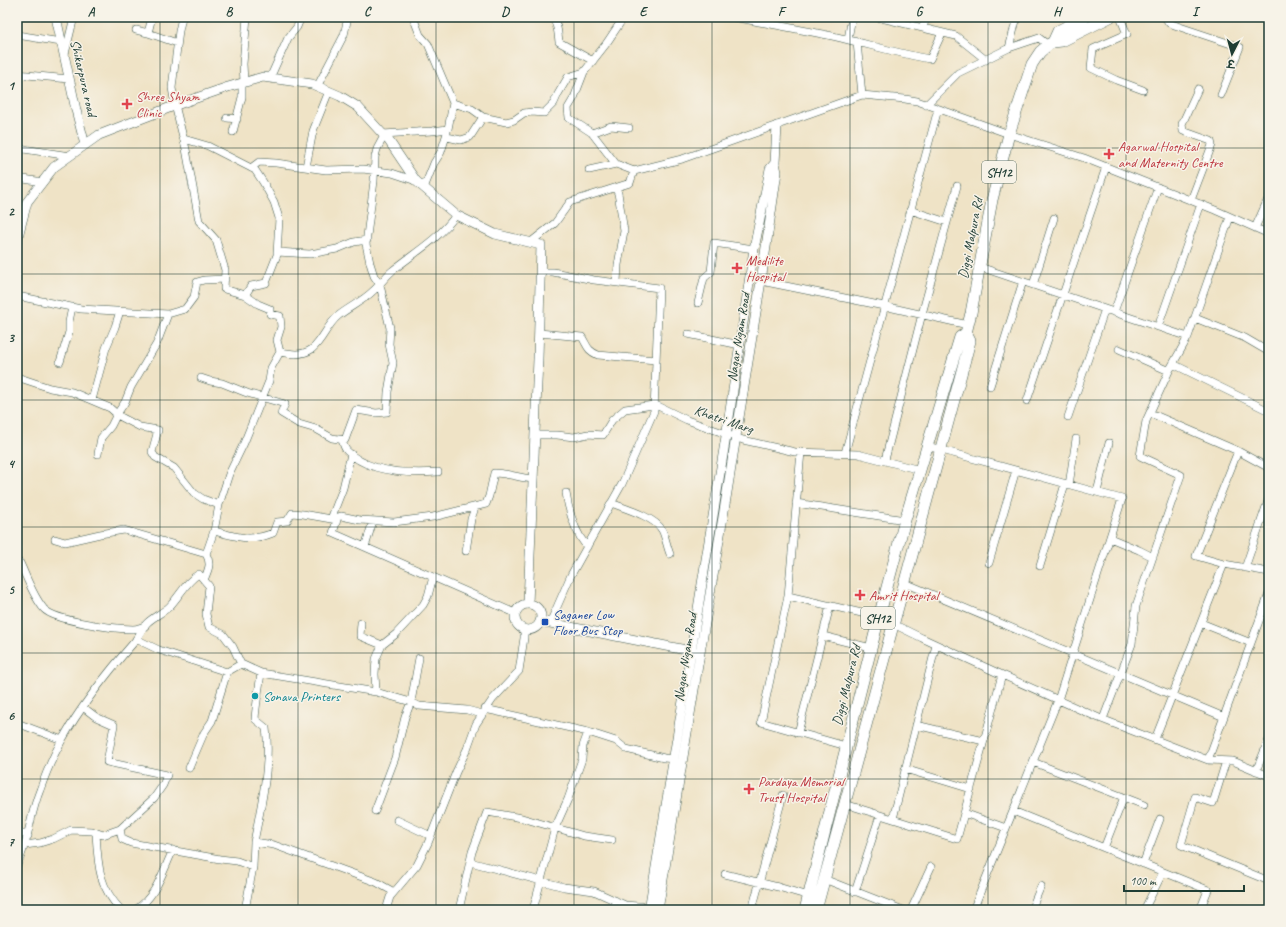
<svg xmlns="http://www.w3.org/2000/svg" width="1286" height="927" viewBox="0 0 1286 927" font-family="Caveat,'Playpen Sans Deva',sans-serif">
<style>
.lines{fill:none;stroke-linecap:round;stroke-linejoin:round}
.minor-casing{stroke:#3e564a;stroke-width:8}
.tertiary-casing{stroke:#3e564a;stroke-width:10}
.primary-casing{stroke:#3e564a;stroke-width:12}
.minor{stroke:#fff;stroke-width:7}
.tertiary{stroke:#fff;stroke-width:9}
.primary{stroke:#fff;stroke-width:11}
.grid{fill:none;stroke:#1f3d34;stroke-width:1;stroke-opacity:0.55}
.health-dot{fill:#e0444e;stroke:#f7f3e8;stroke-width:1.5}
.transit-dot{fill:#1a4fb4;stroke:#f7f3e8;stroke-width:1.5}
.culture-dot{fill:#0f9aa8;stroke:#f7f3e8;stroke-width:1.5}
.labels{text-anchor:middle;stroke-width:3;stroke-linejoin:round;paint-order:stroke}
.shield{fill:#f7f3e8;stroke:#60746a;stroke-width:1}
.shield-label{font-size:13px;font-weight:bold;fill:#1f3d34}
.street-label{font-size:14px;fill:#1f3d34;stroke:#f7f3e8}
.health-label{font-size:14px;fill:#be3a42;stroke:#f7f3e8;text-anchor:start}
.transit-label{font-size:14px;fill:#164399;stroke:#f7f3e8;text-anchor:start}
.culture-label{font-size:14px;fill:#0d838f;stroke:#f7f3e8;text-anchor:start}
.neatline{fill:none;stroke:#1f3d34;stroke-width:1.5}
.grid-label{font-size:13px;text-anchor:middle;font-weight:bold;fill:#1f3d34}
</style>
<rect width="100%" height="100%" fill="#f7f3e8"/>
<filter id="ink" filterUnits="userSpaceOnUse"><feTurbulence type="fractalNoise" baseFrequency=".025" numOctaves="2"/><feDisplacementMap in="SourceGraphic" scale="8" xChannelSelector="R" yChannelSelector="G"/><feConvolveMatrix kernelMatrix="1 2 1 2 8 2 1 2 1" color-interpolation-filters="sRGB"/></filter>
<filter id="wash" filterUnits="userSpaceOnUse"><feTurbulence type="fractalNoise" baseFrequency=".012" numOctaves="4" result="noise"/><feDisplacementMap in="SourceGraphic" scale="16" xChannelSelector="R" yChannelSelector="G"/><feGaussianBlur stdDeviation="0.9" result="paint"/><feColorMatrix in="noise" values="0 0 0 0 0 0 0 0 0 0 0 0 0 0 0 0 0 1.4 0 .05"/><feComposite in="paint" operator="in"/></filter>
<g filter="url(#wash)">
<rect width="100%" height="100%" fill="#efe3c6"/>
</g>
<g filter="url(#ink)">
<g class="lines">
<g class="minor-casing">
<path id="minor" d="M182,17L179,31L172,88L175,105L186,149L199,221L216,240L225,270L224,289L245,295L251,286L266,283L277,255L279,218L274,202L263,182L255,170L208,146L184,139
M552,17C558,24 558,34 559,42L593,61
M733,17C769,24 805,30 841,38C871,45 900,54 930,59L942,33
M877,17L956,36L986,60
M1120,17L1127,34L1093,49L1091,68L1116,80L1143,90
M1165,17L1169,23L1180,27L1240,47L1221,95
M923,28L926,17
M136,30L148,33L177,43
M148,33L152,17
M17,35L61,42
M848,39L852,17
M857,42L862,95
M1009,48L1017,17
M65,54L74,17
M17,74L69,79
M270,78L288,38L297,27L301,17
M244,82L243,64L247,17
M317,87L344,35L348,17
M453,103L472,109L483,117
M926,105L958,73L1009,48L1039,38L1048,45
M227,118L237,119
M233,132L242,97V83
M592,133L611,126L629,128
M383,134L432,131L448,129L453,103L428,44L420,35L413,17
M447,137L461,140L470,137L483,117L506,122L514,120L524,113L532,112L544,113L554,103L558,94L568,77L584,72
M17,148L70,156
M616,164L592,133L569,118L568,108L574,98L584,72L606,44L624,17
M306,167L313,131L329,91
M251,168L259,162L276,163L326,170L363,169L392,173L416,181
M589,170L616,164L634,171
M17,178L43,182
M424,188L434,163L441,152L447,133
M615,188L618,193L624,231L618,265L617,282
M1191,200L1212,145L1211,141L1183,131L1182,124L1198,89
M910,210L947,222
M1255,228L1269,197
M531,242L555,223L570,202L630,183L634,171L682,159L862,95L905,99L917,101L1009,134L1084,158L1215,210L1269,234
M277,252L310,254L337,249L354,242L367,240
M980,267L1188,337
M541,272H553L594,280L659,288L654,411L622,484L571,575L550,623
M761,281L884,306L968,325
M1033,285L1054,218
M245,295L258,304L270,309V314L280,316L281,327L277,340L280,352C291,354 302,356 312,349C323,340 327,325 338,316C349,307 363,301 373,291C380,285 385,277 392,271C414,253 439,239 456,215
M17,296L81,309L168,314L185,309L194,297L197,282L204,280L225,279
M698,303L704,278L711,272L714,243L754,249
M1114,312L1158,187
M1195,318L1245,338L1269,352
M1158,327L1201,204
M539,333L582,337C588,347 587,350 598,355L656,360
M688,334L740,345
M1119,349L1169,371
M60,362L69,332V322L72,307
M1173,364L1269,411
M17,377L50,388L72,392L110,408L119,416L140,427L158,430L152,452L155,457L174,468L194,493L203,499L219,505L214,531C236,537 251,542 273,533L277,522L287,521L292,513L303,514L337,520L333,533L515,613
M201,378L210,381L222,383L247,393L285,404L281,413L299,424L316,429L332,438L345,440L356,410L376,413L387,412L388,392L393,363L389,344L390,328L380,285L374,276L370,263L366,244L374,181L375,157L377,149L384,136
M990,386L1023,281
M92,400L106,348L115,327L120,311
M1027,401L1106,167
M1150,413L1238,451L1269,468
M1068,417L1105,309
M535,435H557L574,437L588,434L603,435L612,420L625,409L654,405L658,406L687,420L743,440L795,452L858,454L920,470
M342,440C343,443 344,448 347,451C369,473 410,474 438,472
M927,446L1122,499L1058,700L973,910
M1238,451L1196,556L1224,564L1269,572
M801,452L788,596L761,722L846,746
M845,453L938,109
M98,454L101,438L111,426L117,414L125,402L131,387L157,343L168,314
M885,460L922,314L957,186
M1069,485L1076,439
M1097,492L1109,443
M566,493C569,513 574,531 587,547
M611,503C624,508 655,517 662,530C665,535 667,547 670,554
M796,503L905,520
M219,505L229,474L244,443L269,381L271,368L280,352
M331,519L343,488L351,454
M332,519L341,516L360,520L394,522L433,517L486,504L489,496L494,473C507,473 520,478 533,479
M1110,538L1139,550L1153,557
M55,539L65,542L100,534L124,530L206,554C212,564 208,570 204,580
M365,547L373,521
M466,551L471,519L475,508
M206,554L214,531
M17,562L20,563C27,578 33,596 44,609C55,621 115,629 133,629C137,629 141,627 145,626
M989,563L1016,470
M1040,566L1065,484
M1245,568L1269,498
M905,583L1224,717
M788,596L879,617L922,638L998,673L1099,718L1208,760L1233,761L1269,776
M361,623L360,636L382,645
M1201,623L1251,643
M823,636L871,648
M136,639L159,650L227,672L212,721L204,733L189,768
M241,664L261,673
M376,692L375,674L376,659L382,645L396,634L423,605L428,596L433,577
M485,709L588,732
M1103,719L1132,644L1136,606L1181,475L1140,456L1146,421L1169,371L1188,337L1230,217
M17,723L62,740
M916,725L984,741
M798,733L830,606
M1155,739L1224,564
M1208,760L1269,594
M1226,761L1213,803L1195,797L1181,845L1269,881
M1033,762L1144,805
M905,769L971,789
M1256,771L1269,740
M845,804L957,839L1002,675
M375,811L395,758L405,717L411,702L419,658
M1013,811L1208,890L1200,910
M964,813L1006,828
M893,819L936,645
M397,820L431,836
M120,829L122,839L131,843L220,859L237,861L253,867
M17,831L28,836
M96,833C98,864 98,886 121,910
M25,845L40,843L53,839L71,830L92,831L103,835L120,829L154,798L163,785L167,775L107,762L114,725L96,717L83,707
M1104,848L1124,797
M470,862L564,887L594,891L625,905L650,907
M1143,864L1160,819
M17,865C29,841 30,814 40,790C46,773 53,756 62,740C82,704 108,672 135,641C140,635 142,628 147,623C153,617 162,613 169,607C179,597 187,580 199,574L209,586L206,614L209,627L223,634L233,647L241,664L227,672
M725,874L778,887L809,896
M824,879L903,910
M394,892L376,882L274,845L254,842C261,806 271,764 266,728L255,719C256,704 259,689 261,673L376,692L411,702L419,706L467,710L482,714
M855,892L880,815
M135,910C156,897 163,871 173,850
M245,910L253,867L254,842
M386,910L390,897L417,865L428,843L456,772L467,749L476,724L493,699L519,671L524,638V629
M459,910L472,852L487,812L522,818L584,836L612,840
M533,910L555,828L568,799L582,759L583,746L588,732L616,741L626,749L664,758L674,759
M612,910L615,900
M752,910L783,795
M911,910L931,867
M1031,910L1041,886
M1144,910L1163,872"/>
</g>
<g class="tertiary-casing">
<path id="tertiary" d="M56,17L76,110L85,145
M17,240L27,202L54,167L99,135L179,104L228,87L263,77L312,84L340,96L358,107L389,141L416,181L456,215L495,234L541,245L538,359L528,604
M515 617a13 13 0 1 1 26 0a13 13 0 1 1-26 0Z
M540,621L696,652
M649,910L728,424L754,249L770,169L775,163
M658,910L700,653L723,517L761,281L777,172L775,163L777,126"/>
</g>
<g class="primary-casing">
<path id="primary" d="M1053,42L1058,31L1085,17
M805,910L879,617L905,520L960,337L966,333
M816,910L970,341L966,333L971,313L992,200L1009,134L1032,64L1040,52L1048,45L1053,42L1062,41L1110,17"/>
</g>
<use href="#minor" class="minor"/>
<use href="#tertiary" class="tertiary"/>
<use href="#primary" class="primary"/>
</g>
</g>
<path class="grid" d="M160,17V910M298,17V910M436,17V910M574,17V910M712,17V910M850,17V910M988,17V910M1126,17V910M17,148H1269M17,274H1269M17,400H1269M17,527H1269M17,653H1269M17,779H1269"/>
<g class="health-dot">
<path d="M125 98h4v4h4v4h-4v4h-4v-4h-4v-4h4z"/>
<path d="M1107 148h4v4h4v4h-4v4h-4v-4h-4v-4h4z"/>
<path d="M735 262h4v4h4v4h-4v4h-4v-4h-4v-4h4z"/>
<path d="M858 589h4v4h4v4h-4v4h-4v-4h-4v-4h4z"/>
<path d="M747 783h4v4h4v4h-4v4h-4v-4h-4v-4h4z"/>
</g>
<rect class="transit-dot" x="541" y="618" width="8" height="8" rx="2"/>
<circle class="culture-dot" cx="255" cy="696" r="4"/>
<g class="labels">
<g class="shield">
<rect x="982" y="161" width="34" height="22" rx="3"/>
<rect x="861" y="607" width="34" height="22" rx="3"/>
</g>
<g class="shield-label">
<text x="999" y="177">SH12</text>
<text x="878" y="623">SH12</text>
</g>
<g class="street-label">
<text transform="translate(84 78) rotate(77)" y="5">Shikarpura road</text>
<text transform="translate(970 238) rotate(-79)" y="5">Diggi Malpura Rd</text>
<text transform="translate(738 337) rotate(-81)" y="5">Nagar Nigam Road</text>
<text transform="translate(724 419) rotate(19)" y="5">Khatri Marg</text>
<text transform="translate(685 657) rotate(-81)" y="5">Nagar Nigam Road</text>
<text transform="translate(846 685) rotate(-76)" y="5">Diggi Malpura Rd</text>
</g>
<g class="health-label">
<text x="136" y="101">Shree Shyam<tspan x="136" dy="16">Clinic</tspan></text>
<text x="1118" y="151">Agarwal Hospital<tspan x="1118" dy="16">and Maternity Centre</tspan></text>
<text x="746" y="265">Medilite<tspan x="746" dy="16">Hospital</tspan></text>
<text x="869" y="600">Amrit Hospital</text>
<text x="758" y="786">Pardaya Memorial<tspan x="758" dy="16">Trust Hospital</tspan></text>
</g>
<g class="transit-label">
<text x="553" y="619">Saganer Low<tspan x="553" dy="16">Floor Bus Stop</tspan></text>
</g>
<g class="culture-label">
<text x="263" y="701">Sonava Printers</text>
</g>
</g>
<rect width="1286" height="927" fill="none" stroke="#f7f3e8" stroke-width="44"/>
<g transform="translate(1232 54) rotate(186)" stroke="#f7f3e8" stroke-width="3" paint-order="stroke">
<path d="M0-3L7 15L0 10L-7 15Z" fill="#1f3d34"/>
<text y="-6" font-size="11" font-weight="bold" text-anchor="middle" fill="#1f3d34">उ</text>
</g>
<path d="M1124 885v6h120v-6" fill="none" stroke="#1f3d34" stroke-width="2"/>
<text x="1130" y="885" font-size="12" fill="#1f3d34" stroke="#f7f3e8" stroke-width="3" paint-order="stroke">100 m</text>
<rect x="22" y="22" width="1242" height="883" class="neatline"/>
<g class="grid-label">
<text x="91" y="16">A</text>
<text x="229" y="16">B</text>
<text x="367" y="16">C</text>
<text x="505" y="16">D</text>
<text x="643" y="16">E</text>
<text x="781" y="16">F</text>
<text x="919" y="16">G</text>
<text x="1057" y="16">H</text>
<text x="1195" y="16">I</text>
<text x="11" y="90">1</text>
<text x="11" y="216">2</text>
<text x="11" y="342">3</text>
<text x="11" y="468">4</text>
<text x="11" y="594">5</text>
<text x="11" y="720">6</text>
<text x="11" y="846">7</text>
</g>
</svg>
